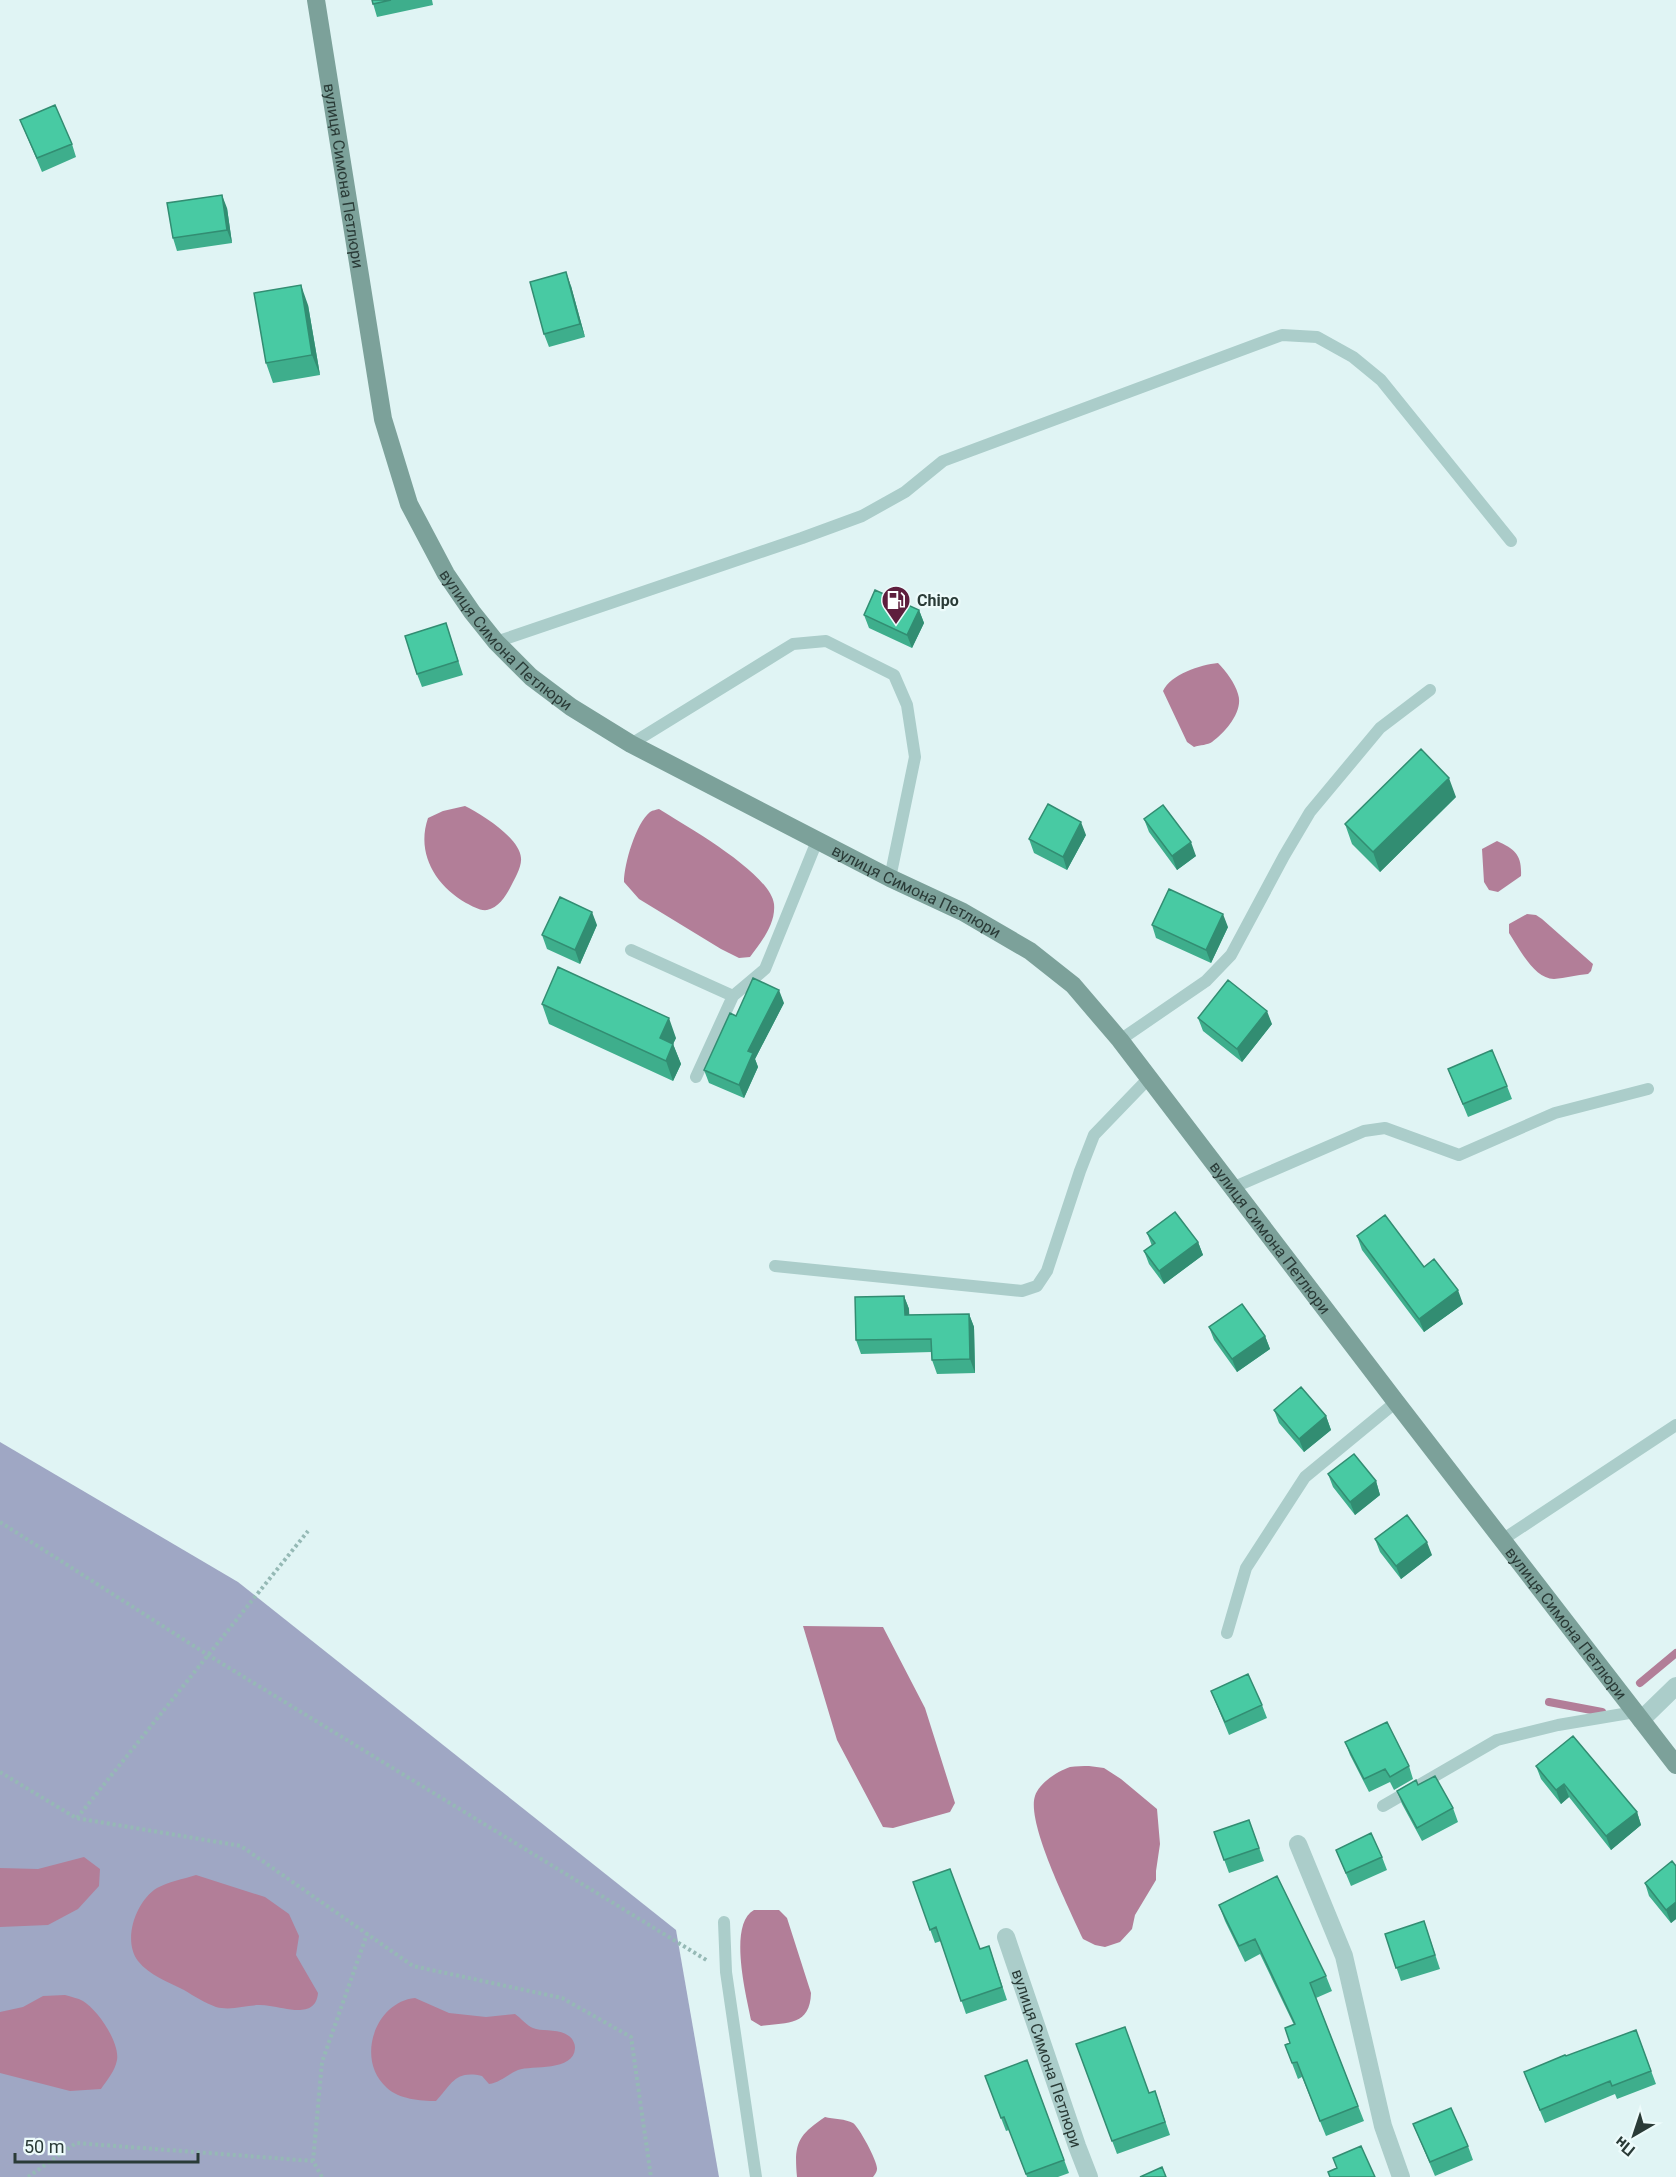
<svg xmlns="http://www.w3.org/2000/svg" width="1676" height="2177" viewBox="0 0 1676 2177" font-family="Roboto,sans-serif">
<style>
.green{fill:#9fa7c4}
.water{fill:#b27e98}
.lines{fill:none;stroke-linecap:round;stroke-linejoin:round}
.stream{stroke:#b27e98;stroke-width:8}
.path{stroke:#95b9b5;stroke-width:4;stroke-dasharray:3 3;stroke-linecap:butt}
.lane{stroke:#abcdca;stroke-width:12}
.street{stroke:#abcdca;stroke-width:18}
.secondary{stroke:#7ca19a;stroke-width:18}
.wall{fill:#3eae8c}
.shaded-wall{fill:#328d72}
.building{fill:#48caa3;stroke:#328d72;stroke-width:1.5}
.labels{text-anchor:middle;stroke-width:4.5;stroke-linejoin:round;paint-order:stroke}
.street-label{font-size:16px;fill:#2a3b37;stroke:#edfbfb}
.poi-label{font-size:16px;font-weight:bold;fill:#2a3b37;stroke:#edfbfb;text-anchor:start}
</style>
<rect width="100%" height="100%" fill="#e0f4f4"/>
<path class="green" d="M0,1442L238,1582L676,1930L719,2177H0Z"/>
<path class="water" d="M1218,663C1226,671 1235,683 1238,694C1244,711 1225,733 1212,742C1208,745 1200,745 1194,747L1187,742L1163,691C1171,674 1200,665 1218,663Z
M465,806C481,814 520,838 521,858C522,867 514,880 510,888C505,897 498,908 487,910C480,911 472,906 466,903C435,885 416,853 428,818L443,811Z
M659,809C686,826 770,873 774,904C776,924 761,942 750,957L739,958L721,949L639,899L624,882C624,864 636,823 650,812C653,810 656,810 659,809Z
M1497,841C1515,849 1522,855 1521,876L1498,892L1489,890L1484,882L1482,849Z
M1527,914L1536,915L1542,919L1593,964L1591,971L1588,974C1577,975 1565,978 1554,979C1534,979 1519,948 1509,933V924Z
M803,1626L883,1627L925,1708L955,1803L950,1812L893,1828L883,1827L837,1740Z
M1089,1766L1104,1768L1121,1779L1157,1809L1160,1844L1156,1871V1880L1135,1915L1132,1929L1120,1942L1105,1947L1095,1945L1083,1939C1070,1910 1026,1823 1035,1796C1039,1783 1058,1771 1070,1767C1076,1766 1083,1766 1089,1766Z
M84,1857L100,1869L99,1886L78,1909L48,1925L0,1927V1868L38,1869Z
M196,1875L265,1897L289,1914L299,1936L296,1955L318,1993C316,2019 286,2008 270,2006C250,2002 235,2012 216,2007C205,2003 194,1996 184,1990C168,1982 149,1975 138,1961C122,1940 136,1901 157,1888C168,1882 183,1879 196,1875Z
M754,1910H779L787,1918L811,1993C810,2026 788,2022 761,2026L751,2020C746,1995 728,1924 754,1910Z
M65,1995C71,1997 78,1998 83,2001C98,2010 120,2043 117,2060C115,2071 107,2080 101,2089L70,2091L0,2073V2012L23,2007L43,1996Z
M415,1998L449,2013L486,2017L515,2014C521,2018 527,2026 533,2028C541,2032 558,2028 569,2036C573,2039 575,2044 575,2048C574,2072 532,2065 518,2070C508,2074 501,2082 489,2084L482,2076C455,2070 452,2084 436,2101C420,2101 399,2099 387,2088C355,2060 375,2002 415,1998Z
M825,2117C833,2119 846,2119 853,2123C859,2127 878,2162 877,2169C877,2172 875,2174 873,2177H797C794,2144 797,2136 825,2117Z"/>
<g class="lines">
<path class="stream" d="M1640,1683L1676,1653
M1549,1702L1602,1712"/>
<path class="path" d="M0,1522L208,1655L708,1961
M0,1772L76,1818L241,1846L413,1966L562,1998L631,2037L651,2177
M77,1818L308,1531
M28,2177L76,2143L313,2161
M322,2177L313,2161L322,2062L367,1934"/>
<path class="lane" d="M496,642L802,538L862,516L905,492L943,461L1282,335L1317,337L1353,357L1381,380L1511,541
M631,744L793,644L826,641L894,675L907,705L915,757L890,878
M631,950L733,996
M1120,1040L1206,981L1231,955L1284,856L1310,812L1380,728L1430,690
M696,1077L733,996L765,969L817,841
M1232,1188L1364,1131L1385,1128L1459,1155L1555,1113L1648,1089
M775,1266L1022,1291L1037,1286L1047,1271L1080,1171L1094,1135L1148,1079
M1502,1540L1676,1425
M1227,1633L1246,1568L1305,1477L1396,1402
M1383,1806L1497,1740L1558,1725L1635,1712
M724,1922L726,1972L756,2177"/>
<g class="street">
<path d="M1641,1720L1676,1686"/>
<path d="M1298,1844L1344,1956L1383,2126L1401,2177"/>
<path id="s1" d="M1006,1937L1077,2146L1089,2177"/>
</g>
<path class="secondary" id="s2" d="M316,0L383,419L409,504L446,574L472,612L496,642L531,677L571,707L631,744L890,878L963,912L1030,951L1073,985L1120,1040L1396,1402L1676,1765"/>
</g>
<path class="wall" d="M372,0H432L433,5L377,17Z
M20,120L72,144L76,157L42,172Z
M227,208L232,243L177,251L173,238Z
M571,286L585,337L549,347L544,334Z
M308,305L320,375L273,383L266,363Z
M919,610L924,623L912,648L869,628L864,615Z
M446,623L463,675L422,687L417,674Z
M1456,797L1380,872L1352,844L1345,824Z
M1144,819L1196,856L1177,870L1149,832Z
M1086,835L1067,870L1034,853L1029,839Z
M597,925L580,964L547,949L542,935Z
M1152,925L1228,927L1211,963L1156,938Z
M784,1003L755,1059L758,1067L744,1098L709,1083L704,1070L736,1016Z
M542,1004L676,1038L673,1044L681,1064L673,1081L549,1024Z
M1198,1018L1272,1024L1242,1062L1203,1031Z
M1448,1069L1507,1086L1512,1099L1468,1117Z
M1147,1233L1198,1242L1203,1255L1164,1284L1149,1264L1144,1251L1152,1246Z
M1357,1236L1424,1267L1463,1304L1424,1332L1362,1250Z
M904,1296L909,1309V1315L969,1314L974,1327L975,1373L937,1374L932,1360V1352L861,1354L856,1340Z
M1209,1327L1265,1336L1270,1349L1237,1372L1214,1340Z
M1274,1410L1326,1416L1331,1430L1304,1452L1279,1423Z
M1328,1474L1376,1481L1380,1495L1355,1515L1333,1487Z
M1375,1539L1432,1555L1401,1579L1380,1552Z
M1211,1691L1262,1705L1267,1718L1229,1735Z
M1345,1742L1409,1766L1413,1779L1394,1790L1390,1782L1369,1792L1350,1755Z
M1536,1766L1637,1812L1641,1825L1611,1850L1569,1797L1561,1804L1541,1779Z
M1418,1785L1453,1808L1458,1822L1422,1841L1402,1804L1397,1791Z
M1249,1820L1264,1861L1229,1873L1214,1832Z
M1336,1850L1382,1857L1387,1870L1351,1886Z
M1676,1866V1919L1671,1923L1649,1896L1645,1883Z
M913,1882L980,1949L989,1946L1007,2000L966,2014L941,1941L935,1943Z
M1219,1905L1326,1976L1332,1991L1316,1998L1364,2121L1326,2136L1302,2077L1298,2079L1285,2045L1290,2044L1294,2025L1260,1954L1245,1962L1225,1921Z
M1424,1921L1440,1969L1401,1981L1385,1934Z
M1636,2030L1656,2084L1617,2099L1615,2094L1545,2123L1524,2072Z
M1076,2044L1149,2093L1155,2091L1170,2135L1117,2154Z
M1027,2060L1069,2173L1058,2177H1027L1009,2130L1006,2131L985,2076Z
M1413,2124L1468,2146L1473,2160L1435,2176Z"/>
<path class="shaded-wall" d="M222,195L227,208L232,243L227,230Z
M566,272L571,286L585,337L580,324Z
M301,285L308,305L320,375L312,355Z
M919,610L924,623L912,648L907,635Z
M1449,778L1456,797L1380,872L1373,852Z
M1081,822L1086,835L1067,870L1063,857Z
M1191,842L1196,856L1177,870L1172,856Z
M592,912L597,925L580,964L575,950Z
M1223,914L1228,927L1211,963L1206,950Z
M779,990L784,1003L755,1059L758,1067L744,1098L739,1085L748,1051Z
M1267,1011L1272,1024L1242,1062L1237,1049Z
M669,1018L676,1038L673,1044L681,1064L673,1081L666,1061L660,1038Z
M1198,1242L1203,1255L1164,1284L1159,1271Z
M1458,1290L1463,1304L1424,1332L1419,1319Z
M904,1296L909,1309L910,1329L905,1315Z
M969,1314L974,1327L975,1373L970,1359Z
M1265,1336L1270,1349L1237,1372L1232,1359Z
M1326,1416L1331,1430L1304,1452L1299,1439Z
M1376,1481L1380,1495L1355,1515L1350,1502Z
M1427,1542L1432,1555L1401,1579L1396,1566Z
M1564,1784L1569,1797L1561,1804L1556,1790Z
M1637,1812L1641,1825L1611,1850L1606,1836Z
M1676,1902V1919L1671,1923L1666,1910Z"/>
<path class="building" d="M372,0H391L373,4Z
M55,105L72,144L37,158L20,120Z
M222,195L227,230L173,238L167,203Z
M566,272L580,324L544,334L530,282Z
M301,285L312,355L266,363L254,293Z
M875,590L919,610L907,635L864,615Z
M446,623L458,661L417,674L405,636Z
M1421,749L1449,778L1373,852L1345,824Z
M1048,804L1081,822L1063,857L1029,839Z
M1163,805L1191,842L1172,856L1144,819Z
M1169,889L1223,914L1206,950L1152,925Z
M560,897L592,912L575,950L542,935Z
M558,967L669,1018L660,1038L673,1044L666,1061L542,1004Z
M753,978L779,990L748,1051L753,1053L739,1085L704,1070L730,1013L736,1016Z
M1228,980L1267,1011L1237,1049L1198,1018Z
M1492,1050L1507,1086L1463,1104L1448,1069Z
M1175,1212L1198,1242L1159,1271L1144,1251L1155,1243L1147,1233Z
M1385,1215L1424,1267L1434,1259L1458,1290L1419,1319L1357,1236Z
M904,1296L905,1315L969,1314L970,1359L932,1360L931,1339L856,1340L855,1297Z
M1242,1304L1265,1336L1232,1359L1209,1327Z
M1301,1387L1326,1416L1299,1439L1274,1410Z
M1354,1454L1376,1481L1350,1502L1328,1474Z
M1407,1515L1427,1542L1396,1566L1375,1539Z
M1248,1674L1262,1705L1225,1722L1211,1691Z
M1387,1722L1409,1766L1390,1777L1385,1769L1364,1779L1345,1742Z
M1573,1736L1637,1812L1606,1836L1564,1784L1556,1790L1536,1766Z
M1435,1776L1453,1808L1417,1828L1397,1791L1416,1780L1418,1785Z
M1249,1820L1259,1848L1224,1860L1214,1832Z
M1371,1833L1382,1857L1346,1873L1336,1850Z
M1672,1861L1676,1866V1902L1666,1910L1645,1883Z
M950,1869L980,1949L989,1946L1002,1987L961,2001L936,1927L930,1930L913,1882Z
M1277,1876L1326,1976L1310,1983L1358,2106L1320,2121L1297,2062L1292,2063L1285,2045L1290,2043L1285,2028L1295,2024L1255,1939L1239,1946L1219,1905Z
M1424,1921L1435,1955L1396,1968L1385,1934Z
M1125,2027L1149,2093L1155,2091L1165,2122L1112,2141L1076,2044Z
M1636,2030L1651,2071L1612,2086L1610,2081L1540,2110L1524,2072L1565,2055L1566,2056Z
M1027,2060L1064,2160L1026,2174L1004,2117L1001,2118L985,2076Z
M1451,2108L1468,2146L1430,2162L1413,2124Z
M1361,2146L1375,2177H1330L1328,2172L1337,2168L1333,2158Z
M1162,2167L1166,2177H1140Z"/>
<defs>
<g id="fuel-pin" transform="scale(1.5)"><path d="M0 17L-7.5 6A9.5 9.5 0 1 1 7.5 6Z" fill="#5e1e3d" stroke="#edfbfb"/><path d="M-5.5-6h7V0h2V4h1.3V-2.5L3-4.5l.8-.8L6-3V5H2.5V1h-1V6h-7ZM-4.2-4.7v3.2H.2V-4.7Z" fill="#fff"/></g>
</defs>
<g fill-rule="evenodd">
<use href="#fuel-pin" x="896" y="600"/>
</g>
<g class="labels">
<g class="street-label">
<text dy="6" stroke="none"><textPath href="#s2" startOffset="178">вулиця Симона Петлюри</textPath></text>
<text dy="6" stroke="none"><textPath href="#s2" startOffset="682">вулиця Симона Петлюри</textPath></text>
<text dy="6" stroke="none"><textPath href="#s2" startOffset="1168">вулиця Симона Петлюри</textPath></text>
<text dy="6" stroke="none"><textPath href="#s2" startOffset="1672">вулиця Симона Петлюри</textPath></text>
<text dy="6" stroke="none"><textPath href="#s2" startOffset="2158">вулиця Симона Петлюри</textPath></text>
<text dy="6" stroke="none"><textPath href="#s1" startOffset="128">вулиця Симона Петлюри</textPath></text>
</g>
<g class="poi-label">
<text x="917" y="606">Chipo</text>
</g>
</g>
<g transform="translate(1634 2135) rotate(219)" stroke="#edfbfb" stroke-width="4.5" paint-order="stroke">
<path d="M0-4.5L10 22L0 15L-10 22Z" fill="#2a3b37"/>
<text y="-9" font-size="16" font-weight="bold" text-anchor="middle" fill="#2a3b37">Пн</text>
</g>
<path d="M15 2153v9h183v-9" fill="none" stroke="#2a3b37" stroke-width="3"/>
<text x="24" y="2153" font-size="18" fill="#2a3b37" stroke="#edfbfb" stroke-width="4.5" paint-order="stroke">50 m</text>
</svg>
